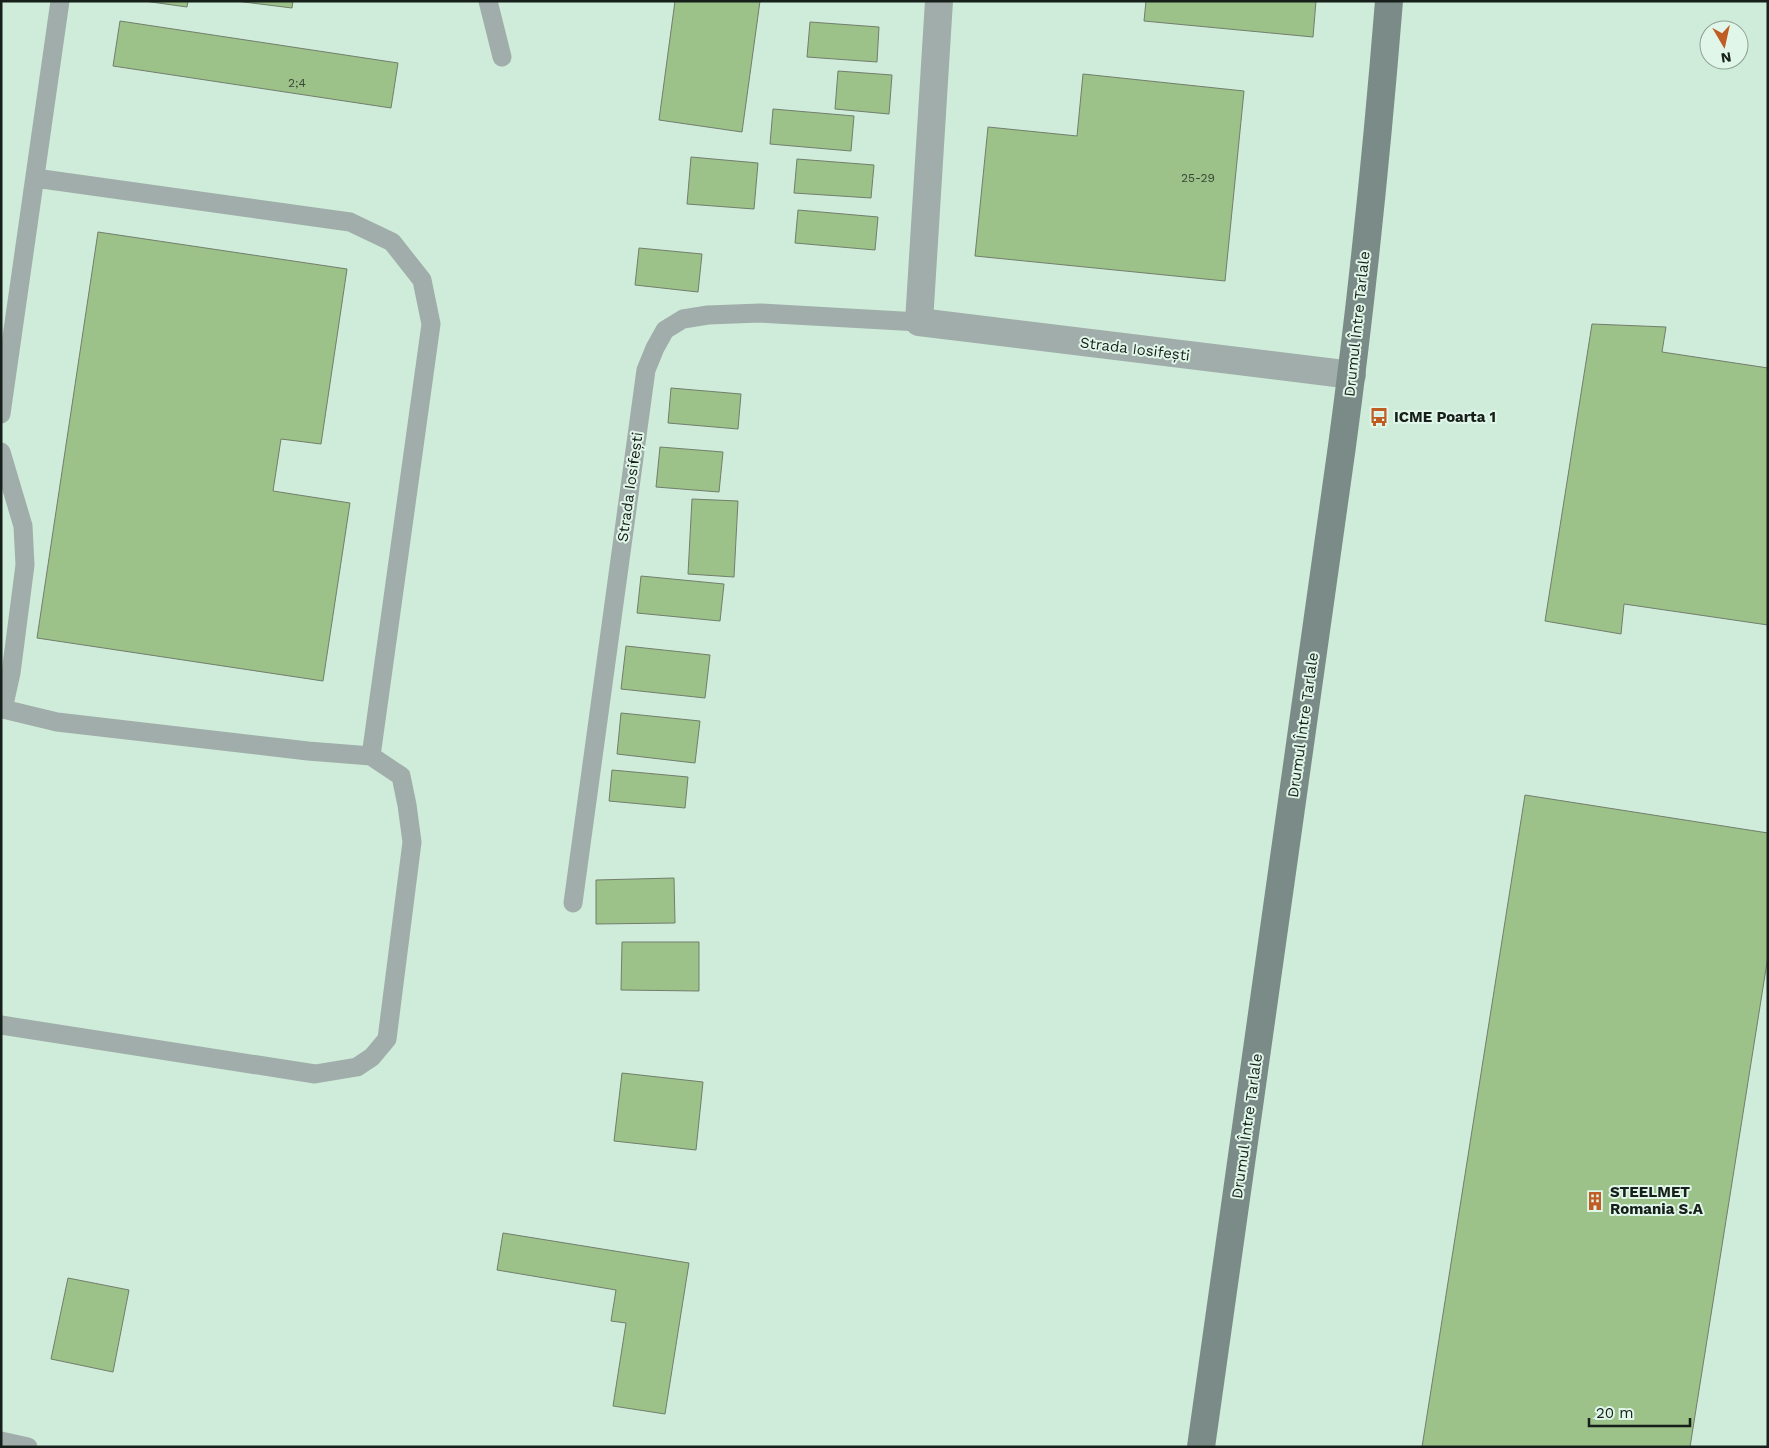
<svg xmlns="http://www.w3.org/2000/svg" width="1769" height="1448" viewBox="0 0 1769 1448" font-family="'Work Sans',sans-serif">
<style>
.built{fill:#ceecd9;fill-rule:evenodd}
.building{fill:#9cc189;stroke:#727e6c}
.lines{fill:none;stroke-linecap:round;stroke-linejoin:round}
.service{stroke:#a1adaa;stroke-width:19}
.minor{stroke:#a1adaa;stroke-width:28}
.secondary{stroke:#7b8c88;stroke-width:28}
.labels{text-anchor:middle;stroke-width:4;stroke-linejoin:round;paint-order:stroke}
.number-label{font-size:12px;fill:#384836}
.street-label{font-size:15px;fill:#171f1a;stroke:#e0f6e8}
.poi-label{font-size:15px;font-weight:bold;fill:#171f1a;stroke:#e0f6e8;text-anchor:start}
</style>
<rect width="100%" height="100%" fill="#e0f6e8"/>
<path class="built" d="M1,1H1768V1447H1ZM1709,30H1739V60H1709Z"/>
<path class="building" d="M144,1H188L187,7Z
M236,1H293L292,8Z
M675,1H760L742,132L659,120Z
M1146,1H1316L1313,37L1144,21Z
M120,21L398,63L391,108L113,66Z
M810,22L879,27L877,62L807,57Z
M838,71L892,75L889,114L835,109Z
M1083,74L1244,91L1225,281L975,256L988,127L1077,136Z
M773,109L854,116L851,151L770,144Z
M691,157L758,163L754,209L687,204Z
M797,159L874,165L871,198L794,193Z
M798,210L878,217L875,250L795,243Z
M98,232L347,269L321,444L281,439L273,491L350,503L323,681L37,638Z
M639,248L702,254L698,292L635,285Z
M1592,324L1666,327L1662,352L1768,368V625L1624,604L1621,634L1545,621Z
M671,388L741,394L738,429L668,423Z
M660,447L723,452L719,492L656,487Z
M692,499L738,501L734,577L688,574Z
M641,576L724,584L720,621L637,613Z
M626,646L710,655L705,698L621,689Z
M621,713L700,721L695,763L617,754Z
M612,770L688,777L685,808L609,801Z
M1525,795L1768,833V956L1690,1447H1422Z
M674,878L675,923L596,924V880Z
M622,942H699V991L621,990Z
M622,1073L703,1082L696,1150L614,1141Z
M503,1233L689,1263L665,1414L613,1406L626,1323L611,1321L616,1290L497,1270Z
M68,1278L129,1290L113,1372L51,1359Z"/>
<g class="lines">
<path class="service" d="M488,1L502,57
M1,414L60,1
M1,452L23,526L25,565L11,673L3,709L57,722L308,751L371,756L431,324L422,280L392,242L350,222L35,178
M573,903L646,370L655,348L665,330L683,319L708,315L760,313L919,322
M1,1025L315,1074L357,1067L372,1057L387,1039L412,842L407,805L401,776L371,756
M1,1441L28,1447"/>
<path class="minor" d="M939,1L919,322L1352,375"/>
<path class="secondary" d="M1201,1447L1342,446C1362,298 1377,150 1389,1"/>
</g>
<defs>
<g id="bus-bare" transform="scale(1.5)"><path d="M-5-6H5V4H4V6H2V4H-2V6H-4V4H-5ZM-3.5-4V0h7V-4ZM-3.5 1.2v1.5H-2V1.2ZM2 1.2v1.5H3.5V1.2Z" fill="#c05d24" stroke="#e0f6e8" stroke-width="2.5" paint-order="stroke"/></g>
<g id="building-bare" transform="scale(1.5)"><path d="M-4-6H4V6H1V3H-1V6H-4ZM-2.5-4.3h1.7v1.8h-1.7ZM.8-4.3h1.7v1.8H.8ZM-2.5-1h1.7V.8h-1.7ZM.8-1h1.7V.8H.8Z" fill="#c05d24" stroke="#e0f6e8" stroke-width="2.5" paint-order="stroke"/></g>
</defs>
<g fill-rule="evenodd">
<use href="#bus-bare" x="1379" y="417"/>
<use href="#building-bare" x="1595" y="1201"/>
</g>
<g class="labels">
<g class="number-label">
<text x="297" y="87">2;4</text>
<text x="1198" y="182">25-29</text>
</g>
<g class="street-label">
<text transform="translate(1357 324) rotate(-84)" y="5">Drumul Între Tarlale</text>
<text transform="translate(1135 349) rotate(7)" y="5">Strada Iosifești</text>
<text transform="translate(630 487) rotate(-82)" y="5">Strada Iosifești</text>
<text transform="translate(1303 725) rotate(-82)" y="5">Drumul Între Tarlale</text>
<text transform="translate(1247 1126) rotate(-82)" y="5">Drumul Între Tarlale</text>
</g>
<g class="poi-label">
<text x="1394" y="422">ICME Poarta 1</text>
<text x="1610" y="1197">STEELMET<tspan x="1610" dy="17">Romania S.A</tspan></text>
</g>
</g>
<rect width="1769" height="1448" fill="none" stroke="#171f1a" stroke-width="5"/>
<g transform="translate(1724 45) rotate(171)"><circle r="24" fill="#e0f6e8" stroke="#90a096"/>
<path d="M0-4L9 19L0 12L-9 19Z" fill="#c05d24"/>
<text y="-8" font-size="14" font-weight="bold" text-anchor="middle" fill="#171f1a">N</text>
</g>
<path d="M1589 1418v8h101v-8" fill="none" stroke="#171f1a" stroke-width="2.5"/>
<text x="1596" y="1418" font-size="15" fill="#171f1a" stroke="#e0f6e8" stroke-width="4" paint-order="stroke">20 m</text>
</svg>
